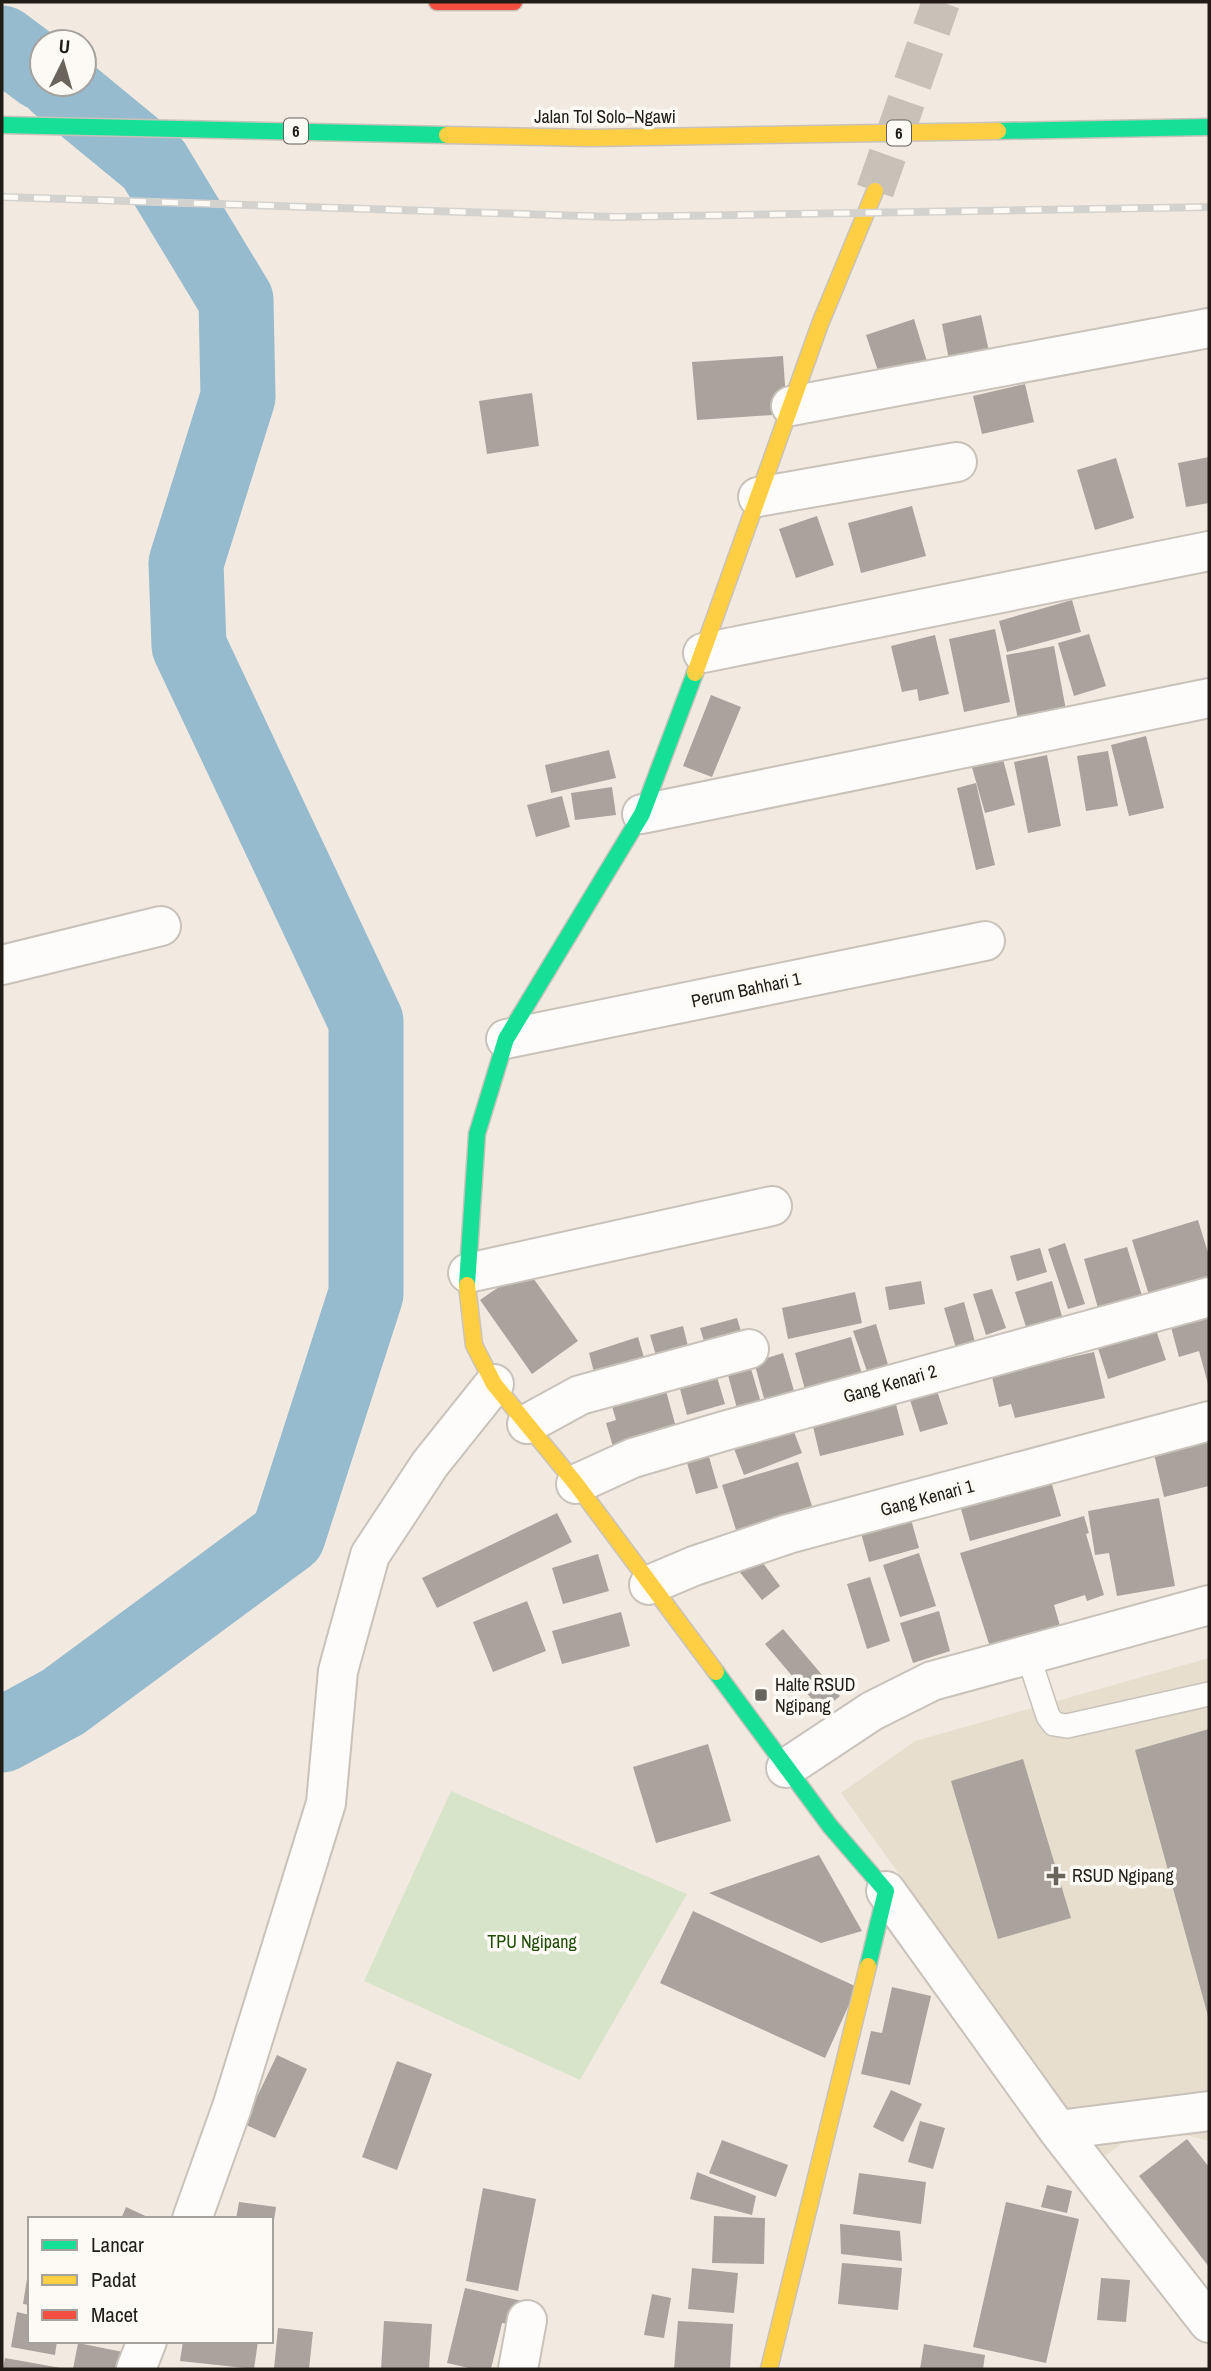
<svg xmlns="http://www.w3.org/2000/svg" width="1211" height="2371" viewBox="0 0 1211 2371" font-family="'Archivo Narrow',sans-serif">
<style>
.education{fill:#e7dece}
.green{fill:#d8e4c9}
.lines{fill:none;stroke-linecap:round;stroke-linejoin:round}
.river{stroke:#96bace;stroke-width:75}
.building{fill:#aaa29d}
.secondary-tunnel{stroke:#c8c1b8;stroke-width:38;stroke-dasharray:38 19;stroke-linecap:butt}
.lane-casing{stroke:#c9c2bb;stroke-width:26}
.street-casing{stroke:#c9c2bb;stroke-width:42}
.fast-casing{stroke:#c9c2bb;stroke-width:19}
.slow-casing{stroke:#c9c2bb;stroke-width:19}
.jam-casing{stroke:#c9c2bb;stroke-width:19}
.lane{stroke:#fdfcfa;stroke-width:23}
.street{stroke:#fdfcfa;stroke-width:38}
.fast{stroke:#16e098;stroke-width:16}
.slow{stroke:#ffcf43;stroke-width:16}
.jam{stroke:#f24e42;stroke-width:16}
.rail-casing{stroke:#d4d2cf;stroke-width:8}
.rail{stroke:#fdfaf6;stroke-width:5;stroke-dasharray:16;stroke-linecap:butt}
.poi-dot{fill:#6b645d;stroke:#fdfaf6;stroke-width:2.5}
.labels{text-anchor:middle;stroke-width:7;stroke-linejoin:round;paint-order:stroke}
.shield{fill:#fdfaf6;stroke:#645f59;stroke-width:2}
.shield-label{font-size:16px;font-weight:bold;fill:#221c16}
.street-label{font-size:18px;fill:#221c16;stroke:#fdfaf6}
.poi-label{font-size:18px;fill:#221c16;stroke:#fdfaf6;text-anchor:start}
.park-label{font-size:18px;fill:#1f4c06;stroke:#fdfaf6}
</style>
<rect width="100%" height="100%" fill="#f2eae0"/>
<path class="education" d="M1209,1658V2141L1148,2125L1102,2158L841,1793L915,1741Z"/>
<path class="green" d="M451,1791L687,1894L580,2080L364,1981Z"/>
<g class="lines">
<path class="river" d="M2,43L42,73
M2,1735L63,1702L288,1536L366,1294V1021L189,646L186,563L238,397L236,300L153,163L57,84"/>
</g>
<path class="building" d="M981,315L990,356L950,365L942,324Z
M914,319L929,368L882,383L866,335Z
M783,356L787,414L697,420L692,362Z
M1025,384L1034,422L982,434L973,396Z
M532,393L539,446L487,454L479,401Z
M1209,457V503L1186,507L1178,463Z
M1116,458L1134,518L1095,530L1077,470Z
M912,506L926,556L861,573L848,523Z
M817,516L834,565L796,578L779,529Z
M1072,600L1081,632L1007,652L999,621Z
M995,629L1010,702L964,712L949,639Z
M1089,634L1106,686L1074,696L1058,643Z
M935,635L949,694L919,701L917,689L902,692L891,646Z
M1054,646L1066,710L1018,720L1006,655Z
M711,695L741,707L712,777L683,766Z
M1146,736L1164,808L1129,816L1111,745Z
M609,750L616,778L551,793L545,765Z
M1108,751L1118,806L1086,811L1077,756Z
M1002,755L1015,805L985,813L971,764Z
M1047,755L1061,826L1028,833L1014,762Z
M976,783L995,865L976,870L957,788Z
M612,787L616,815L575,820L571,793Z
M562,796L570,827L536,837L527,805Z
M1198,1220L1209,1256V1276L1149,1295L1132,1240Z
M1065,1243L1085,1304L1068,1309L1048,1249Z
M1127,1247L1144,1302L1100,1315L1084,1259Z
M1040,1248L1047,1272L1017,1281L1010,1256Z
M526,1268L578,1341L532,1374L480,1300Z
M921,1281L925,1304L889,1310L885,1287Z
M1052,1281L1063,1320L1027,1330L1015,1292Z
M992,1289L1006,1328L986,1335L973,1294Z
M855,1292L862,1323L788,1339L782,1308Z
M964,1302L975,1342L956,1348L944,1308Z
M1209,1305V1384H1208L1199,1351L1179,1357L1168,1316Z
M737,1318L743,1338L706,1348L700,1328Z
M1152,1318L1166,1360L1108,1379L1094,1336Z
M876,1324L889,1368L868,1374L853,1331Z
M683,1326L689,1350L657,1359L650,1335Z
M638,1337L645,1361L595,1376L589,1353Z
M851,1337L863,1378L806,1393L795,1353Z
M1042,1352L1045,1363L1094,1352L1105,1398L1015,1418L1011,1404L999,1407L989,1364Z
M783,1353L797,1401L767,1409L754,1362Z
M749,1362L762,1406L738,1412L726,1368Z
M714,1367L725,1404L687,1415L677,1378Z
M934,1382L948,1424L920,1432L907,1390Z
M665,1387L677,1431L614,1450L606,1423L616,1420L611,1403Z
M893,1393L904,1435L820,1456L810,1414Z
M788,1416L802,1453L744,1475L730,1438Z
M1209,1440V1486L1164,1497L1154,1454Z
M705,1443L718,1488L696,1494L683,1449Z
M798,1462L812,1506L736,1530L722,1485Z
M1049,1474L1061,1516L970,1541L958,1498Z
M1159,1498L1175,1586L1117,1596L1109,1553L1095,1555L1088,1511Z
M909,1512L919,1548L869,1562L859,1526Z
M557,1513L572,1542L437,1608L422,1578Z
M1084,1516L1089,1533L1086,1534L1104,1595L1087,1601L1085,1595L1054,1605L1060,1626L990,1647L960,1553Z
M754,1551L780,1586L762,1600L735,1566Z
M919,1553L936,1606L900,1617L883,1565Z
M598,1554L609,1591L563,1604L552,1568Z
M870,1577L890,1641L867,1649L847,1584Z
M527,1601L546,1651L493,1672L473,1622Z
M939,1611L950,1651L913,1663L900,1623Z
M621,1612L630,1646L562,1664L552,1631Z
M783,1629L840,1696L822,1711L765,1644Z
M1209,1729V2016H1208L1135,1750Z
M708,1744L731,1821L656,1843L633,1767Z
M1023,1759L1071,1918L998,1939L951,1781Z
M819,1855L862,1931L821,1943L709,1893Z
M693,1911L857,1987L825,2058L660,1983Z
M892,1987L931,1996L910,2085L861,2074L871,2031L882,2033Z
M277,2055L307,2069L275,2138L244,2124Z
M397,2061L432,2074L397,2170L362,2157Z
M891,2090L922,2104L903,2142L873,2127Z
M920,2121L945,2128L933,2169L908,2162Z
M1187,2139L1209,2167V2267L1139,2176Z
M722,2140L788,2165L776,2197L709,2173Z
M697,2172L756,2196L752,2215L690,2199Z
M859,2173L926,2182L921,2224L853,2214Z
M1047,2185L1072,2191L1067,2213L1041,2207Z
M483,2188L536,2199L518,2291L466,2281Z
M239,2202L276,2207L273,2227L271,2219H236Z
M1006,2202L1079,2219L1046,2363L973,2347Z
M126,2207L152,2219H121Z
M714,2216L765,2218L764,2264L712,2263Z
M840,2224L900,2231L902,2261L841,2254Z
M842,2263L902,2268L898,2310L838,2304Z
M692,2268L738,2273L734,2313L688,2309Z
M28,2272H30V2305L23,2304Z
M1101,2278L1130,2280L1126,2322L1097,2320Z
M465,2288L522,2301L515,2326L502,2323L491,2369H473L447,2363Z
M652,2294L671,2298L664,2338L644,2335Z
M17,2312L30,2315V2341H57L55,2355L11,2347Z
M384,2321L432,2324L429,2369H381Z
M678,2321L733,2324L730,2369H674Z
M278,2328L313,2332L309,2369H274Z
M183,2341H258L254,2369L180,2361Z
M78,2343L123,2352L119,2369H73Z
M924,2344L985,2355L983,2369H920Z
M5,2358L61,2368V2369H3Z"/>
<g class="lines">
<path class="secondary-tunnel" d="M875,191L941,2"/>
<g class="lane-casing">
<path id="lane" d="M1028,1655L1048,1716L1054,1724L1067,1726L1209,1694"/>
</g>
<g class="street-casing">
<path id="street" d="M791,406L1209,328
M758,497L957,462
M703,653L1209,551
M642,814L1209,698
M2,965L161,926
M506,1039L985,941
M468,1273L772,1206
M527,1424L580,1395L749,1349
M576,1484L633,1458L724,1431L1209,1297
M649,1585L694,1566L788,1534L1209,1421
M786,1768L872,1711L932,1681L1209,1605
M886,1891L1058,2130L1209,2323
M1058,2130L1209,2111
M192,2219L232,2107L326,1803L338,1671L370,1555L430,1464L494,1384
M136,2369L147,2341
M518,2369L527,2320"/>
</g>
<g class="fast-casing">
<path id="fast" d="M2,125L447,135
M998,131L1209,127
M467,1285L477,1134L506,1039L642,814L695,673
M716,1672L830,1826L886,1891L868,1966"/>
</g>
<g class="slow-casing">
<path id="slow" d="M447,135L589,138L998,131
M695,673L820,324L875,191
M467,1285L474,1345L494,1384L576,1484L716,1672
M769,2369L868,1966"/>
</g>
<g class="jam-casing">
<path id="jam" d="M437,2H514"/>
</g>
<use href="#lane" class="lane"/>
<use href="#street" class="street"/>
<use href="#fast" class="fast"/>
<use href="#slow" class="slow"/>
<use href="#jam" class="jam"/>
<g class="rail-casing">
<path id="rail" d="M2,197L616,217L1209,207"/>
</g>
<use href="#rail" class="rail"/>
</g>
<g class="poi-dot">
<rect x="754" y="1688" width="14" height="14" rx="3.5"/>
<path d="M1052.5 1865.5h7v7h7v7h-7v7h-7v-7h-7v-7h7z"/>
</g>
<g class="labels">
<g class="shield">
<rect x="284" y="118.5" width="24" height="25" rx="5"/>
<rect x="887" y="120.5" width="24" height="25" rx="5"/>
</g>
<g class="shield-label">
<text x="296" y="137">6</text>
<text x="899" y="139">6</text>
</g>
<g class="street-label">
<text x="605" y="123">Jalan Tol Solo–Ngawi</text>
<text transform="translate(746 990) rotate(-12)" y="6">Perum Bahhari 1</text>
<text transform="translate(890 1384) rotate(-16)" y="6">Gang Kenari 2</text>
<text transform="translate(927 1498) rotate(-15)" y="6">Gang Kenari 1</text>
</g>
<g class="poi-label">
<text x="775" y="1691">Halte RSUD<tspan x="775" dy="21">Ngipang</tspan></text>
<text x="1072" y="1882">RSUD Ngipang</text>
</g>
<g class="park-label">
<text x="532" y="1948">TPU Ngipang</text>
</g>
</g>
<rect width="1211" height="2371" fill="none" stroke="#221c16" stroke-width="7"/>
<rect x="28" y="2217" width="245" height="126" fill="#fdfaf6" stroke="#a5a19c" stroke-width="2"/>
<rect x="42" y="2240" width="35" height="10" fill="#16e098" stroke="#a5a19c" stroke-width="2"/>
<text x="91" y="2252" font-size="21" fill="#221c16">Lancar</text>
<rect x="42" y="2275" width="35" height="10" fill="#ffcf43" stroke="#a5a19c" stroke-width="2"/>
<text x="91" y="2287" font-size="21" fill="#221c16">Padat</text>
<rect x="42" y="2310" width="35" height="10" fill="#f24e42" stroke="#a5a19c" stroke-width="2"/>
<text x="91" y="2322" font-size="21" fill="#221c16">Macet</text>
<g transform="translate(63 63) rotate(5)"><circle r="33" fill="#fdfaf6" stroke="#a5a19c" stroke-width="2"/>
<path d="M0-5L12 26L0 18L-12 26Z" fill="#6b645d"/>
<text y="-10" font-size="19" font-weight="bold" text-anchor="middle" fill="#221c16">U</text>
</g>
</svg>
